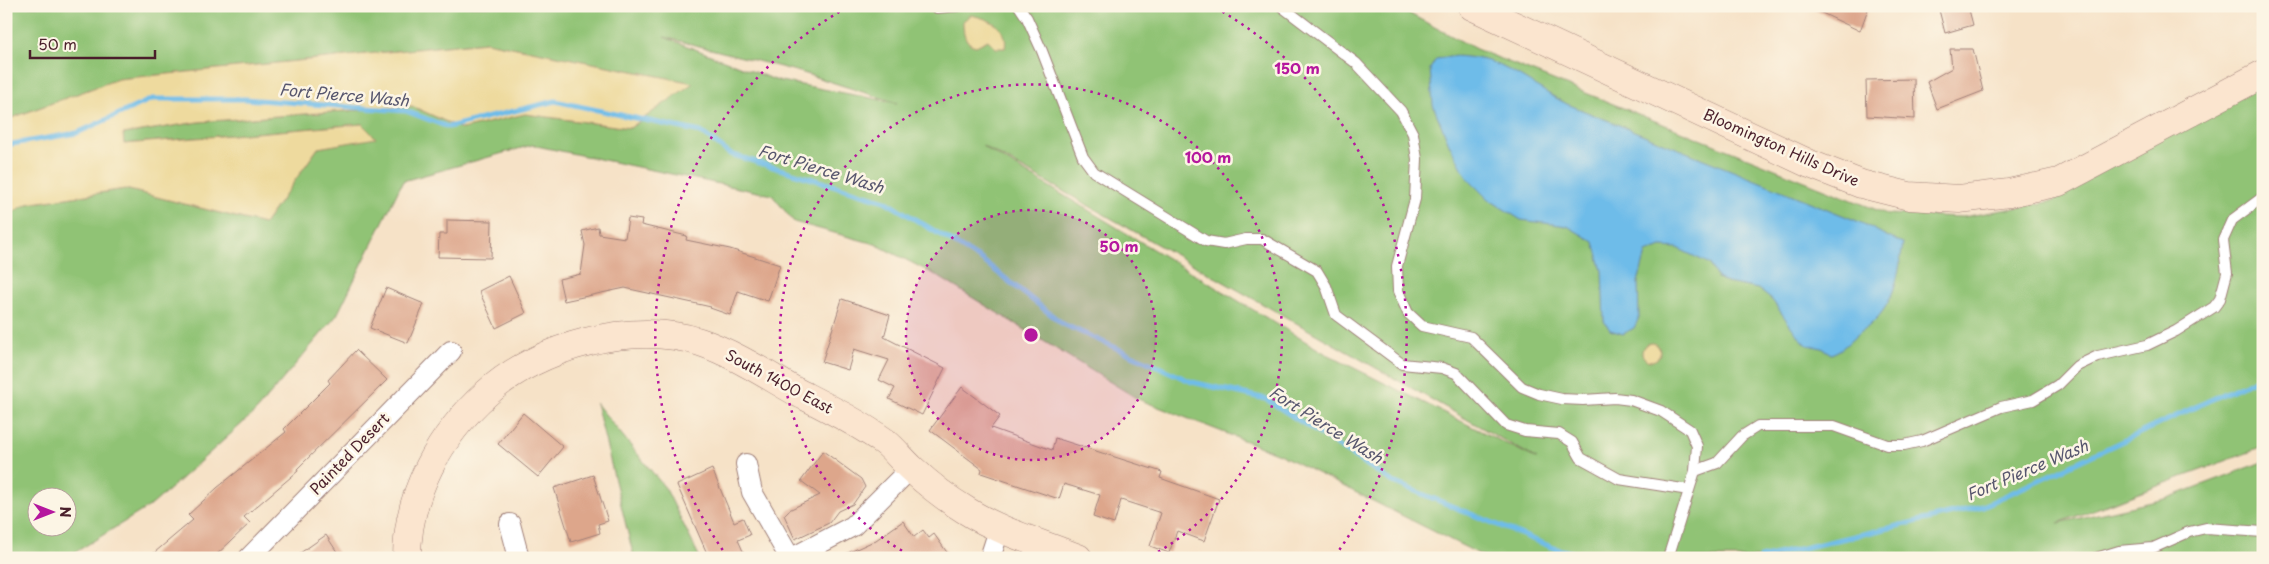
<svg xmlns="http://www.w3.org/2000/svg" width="2269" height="564" viewBox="0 0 2269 564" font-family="'Playpen Sans',sans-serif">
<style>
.green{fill:#90c374;stroke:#6d7150;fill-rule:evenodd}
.sand{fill:#eeda9e;stroke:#9c7c64}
.water{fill:#6ebce9;stroke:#5c6e8a}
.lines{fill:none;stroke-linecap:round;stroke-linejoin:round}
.stream{stroke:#6ebce9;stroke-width:5}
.building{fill:#dda68b}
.lane-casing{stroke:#a08079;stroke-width:12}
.street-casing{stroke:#a08079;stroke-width:22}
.secondary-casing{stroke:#a08079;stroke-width:29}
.lane{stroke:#fff;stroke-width:10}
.street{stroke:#fff;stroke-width:20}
.secondary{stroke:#fbe5cf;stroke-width:28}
.ring{fill:none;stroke:#b5179e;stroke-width:2.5;stroke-dasharray:2.5 5}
.labels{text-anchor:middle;stroke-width:5;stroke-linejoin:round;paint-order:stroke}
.street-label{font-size:15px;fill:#4a1f2b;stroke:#fcf5e5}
.water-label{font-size:16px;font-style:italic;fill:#57566e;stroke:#fcf5e5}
.centre{fill:#b5179e;stroke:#fcf5e5;stroke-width:2.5}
.ring-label{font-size:15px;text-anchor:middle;font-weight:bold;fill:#b5179e;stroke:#fcf5e5;stroke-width:5;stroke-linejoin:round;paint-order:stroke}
</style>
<rect width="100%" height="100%" fill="#fcf5e5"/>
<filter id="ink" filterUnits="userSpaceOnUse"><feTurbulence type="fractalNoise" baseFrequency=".02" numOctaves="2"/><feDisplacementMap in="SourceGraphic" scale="10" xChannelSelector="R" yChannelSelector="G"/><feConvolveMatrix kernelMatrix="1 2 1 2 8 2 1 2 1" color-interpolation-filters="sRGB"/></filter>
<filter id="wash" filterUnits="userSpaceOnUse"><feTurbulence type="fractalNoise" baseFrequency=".0096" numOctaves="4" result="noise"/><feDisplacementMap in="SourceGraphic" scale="20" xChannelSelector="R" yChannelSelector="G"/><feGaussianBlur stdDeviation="1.12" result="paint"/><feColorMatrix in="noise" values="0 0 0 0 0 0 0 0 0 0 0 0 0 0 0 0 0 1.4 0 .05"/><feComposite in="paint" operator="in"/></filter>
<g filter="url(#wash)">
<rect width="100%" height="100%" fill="#f6e2c7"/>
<path class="green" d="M6,6H1395L1476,49L1887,214L1963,217L2054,201L2131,153L2263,79V447L2058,523L2165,499L2263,462V558H1487L1279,454L1138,399L934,274L875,244L794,222L772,195L532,145L403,181L337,315L256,411L153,504L66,558H6V216L27,204L125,189L264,224L318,148L375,137L362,124L123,144V134L198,122L412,106L462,129L525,114L630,128L692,83L486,42L119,79L6,120ZM664,37L800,72L897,103L775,80ZM982,146H983L1537,459L1328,355ZM38,496H68V526H38Z
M596,403L666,489L700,558H634Z"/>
<path class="sand" d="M971,15C989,19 1009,26 1005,48H996L988,40L976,46C964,44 963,31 963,21Z
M486,42L693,83L630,128L525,114L462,129L412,106L198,122L123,134L124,144L362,124L376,138L318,148L264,224L125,189L27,204L6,216V120L118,79Z
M1642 352a9 9 0 1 1 18 0a9 9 0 1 1-18 0Z"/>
<path class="water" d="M1456,56C1467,57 1480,58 1491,62C1518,72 1541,91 1567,104L1857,221C1874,228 1887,238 1903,243C1899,273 1895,303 1871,324C1868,328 1863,329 1859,333C1850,341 1843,350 1831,354L1822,348L1807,345L1795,332L1772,300L1758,289L1727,283L1717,278L1710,264L1677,248L1661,247L1646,253L1638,282L1639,318L1634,328L1623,334L1610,330L1604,321L1602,271L1594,242L1567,226L1521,220L1488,199L1468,179L1449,144L1433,105L1430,69L1436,59Z"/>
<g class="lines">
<path class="stream" d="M6,145L77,133L152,99H245L406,111L448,127L555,101L701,132L730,154L885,201L982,260L1063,324L1192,382L1266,399L1393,482L1554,548L1592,558
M1760,558L1983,506L2247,383L2263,379"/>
</g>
<g id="blocks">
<path class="building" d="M1807,6H1869L1860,31Z
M1938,6H1968L1973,25L1945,33Z
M1950,49H1973L1983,91L1937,109L1927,82L1952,68Z
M1914,79L1915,119L1867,116L1866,80Z
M628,218L642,220L641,225L687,236L686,240L730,249L780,265L768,301L738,291L730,315L710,308L711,307L625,288L564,301L559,279L581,274L585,245L582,231L598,227L599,234L625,238Z
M447,220L492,221L491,258L438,257L439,234H447Z
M509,276L526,313L496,328L479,291Z
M386,288L424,304L408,343L370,328Z
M842,299L890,315L884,337L945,368L922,415L889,399L895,388L879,380L889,360L854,349L848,370L822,362Z
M356,350L387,380L297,469L298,471L244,517L250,523L213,558H148L193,520L188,515L217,488L286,432L284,429L330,383L328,380Z
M962,387L1000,416L991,428L1052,450L1055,438L1162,472L1160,478L1219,499L1204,541L1177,531L1169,553L1150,546L1161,513L1121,500L1114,524L1093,517L1100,495L1064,484L1059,499L981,473L982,469L930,430Z
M523,413L563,447L538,477L498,444Z
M823,451L861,479L865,487L853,504L838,511L829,523L795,539L784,515L789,510L820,495L801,481Z
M712,469L734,522L743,518L750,535L738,540L746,558H709L677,485Z
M593,475L608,521L598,524L600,533L571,542L554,488Z
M903,521L914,537L923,530L929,538L934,534L951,558H837L876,540Z
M326,535L341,558H293Z"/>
</g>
</g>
<g filter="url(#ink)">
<use href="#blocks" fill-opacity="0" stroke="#a08079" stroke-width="1"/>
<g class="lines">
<g class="lane-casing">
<path id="lane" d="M931,6L937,8L958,6
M1019,6L1027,18L1042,51L1083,157L1094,172L1206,241L1224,244L1246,239H1262L1317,271L1326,286L1336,315L1402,364L1442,368L1456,373L1506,425L1525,431L1559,434L1572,442L1581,458L1619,479L1689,490
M1281,6L1356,63L1401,111L1413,134L1417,159L1415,199L1397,266L1398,291L1408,313L1422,326L1471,337L1522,387L1539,394L1562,399L1583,400L1615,398L1631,400L1661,411L1690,430L1697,446L1695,471L1668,558
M1695,471L1717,463L1742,436L1758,426H1834L1887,445H1904L1922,441L2001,407L2033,400L2058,385L2077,366L2098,356L2147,345L2176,331L2214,307L2220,299L2227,273L2223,240L2232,220L2263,197
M2096,558L2119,551L2153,548L2189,532L2206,528L2263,532"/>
</g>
<g class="street-casing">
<path id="street" d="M746,464L752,492L790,558
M510,524L519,558
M249,558L451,351
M792,558L853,526L911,468
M990,558L1000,527"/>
</g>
<g class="secondary-casing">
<path id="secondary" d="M1472,6L1810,164L1861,184L1909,196L1959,199L2009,193L2059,182L2263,74
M407,558C407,493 440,435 487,393C538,346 633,320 700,342C733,353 765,374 795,391C826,407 857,422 885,442C895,450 903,461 912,469C929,485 947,499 967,511C1000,532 1041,543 1078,558"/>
</g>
<use href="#lane" class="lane"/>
<use href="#street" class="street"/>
<use href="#secondary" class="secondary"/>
</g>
</g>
<circle cx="1031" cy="335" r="125" fill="#b5179e" fill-opacity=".12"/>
<g class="ring">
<circle cx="1031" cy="335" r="125"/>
<path d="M915 558A251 251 0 1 1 1147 558"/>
<path d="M727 556A376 376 0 0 1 846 8M1216 8A376 376 0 0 1 1335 556"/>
</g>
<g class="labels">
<g class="street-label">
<text transform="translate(1781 148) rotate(24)" y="5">Bloomington Hills Drive</text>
<text transform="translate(779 382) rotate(28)" y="5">South 1400 East</text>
<text transform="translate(350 454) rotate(-46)" y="5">Painted Desert</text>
</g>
<g class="water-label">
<text transform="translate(344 95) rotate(5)" y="6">Fort Pierce Wash</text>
<text transform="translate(821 169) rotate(17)" y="6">Fort Pierce Wash</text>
<text transform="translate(1326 425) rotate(32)" y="6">Fort Pierce Wash</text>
<text transform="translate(2027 470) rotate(-23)" y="6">Fort Pierce Wash</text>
</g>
</g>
<circle cx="1031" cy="335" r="8" class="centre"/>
<g class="ring-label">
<text x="1297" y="74">150 m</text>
<text x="1208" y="163">100 m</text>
<text x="1119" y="252">50 m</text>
</g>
<rect width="2269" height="564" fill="none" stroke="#fcf5e5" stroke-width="25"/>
<g transform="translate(52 512) rotate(90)"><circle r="24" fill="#fcf5e5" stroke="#b59f9b"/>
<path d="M0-4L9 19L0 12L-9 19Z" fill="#b5179e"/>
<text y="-8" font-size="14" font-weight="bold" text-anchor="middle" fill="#4a1f2b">N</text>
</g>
<path d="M30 50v8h125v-8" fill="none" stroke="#4a1f2b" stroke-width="2.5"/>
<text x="38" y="50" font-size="15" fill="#4a1f2b" stroke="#fcf5e5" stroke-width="4" paint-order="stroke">50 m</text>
</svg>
